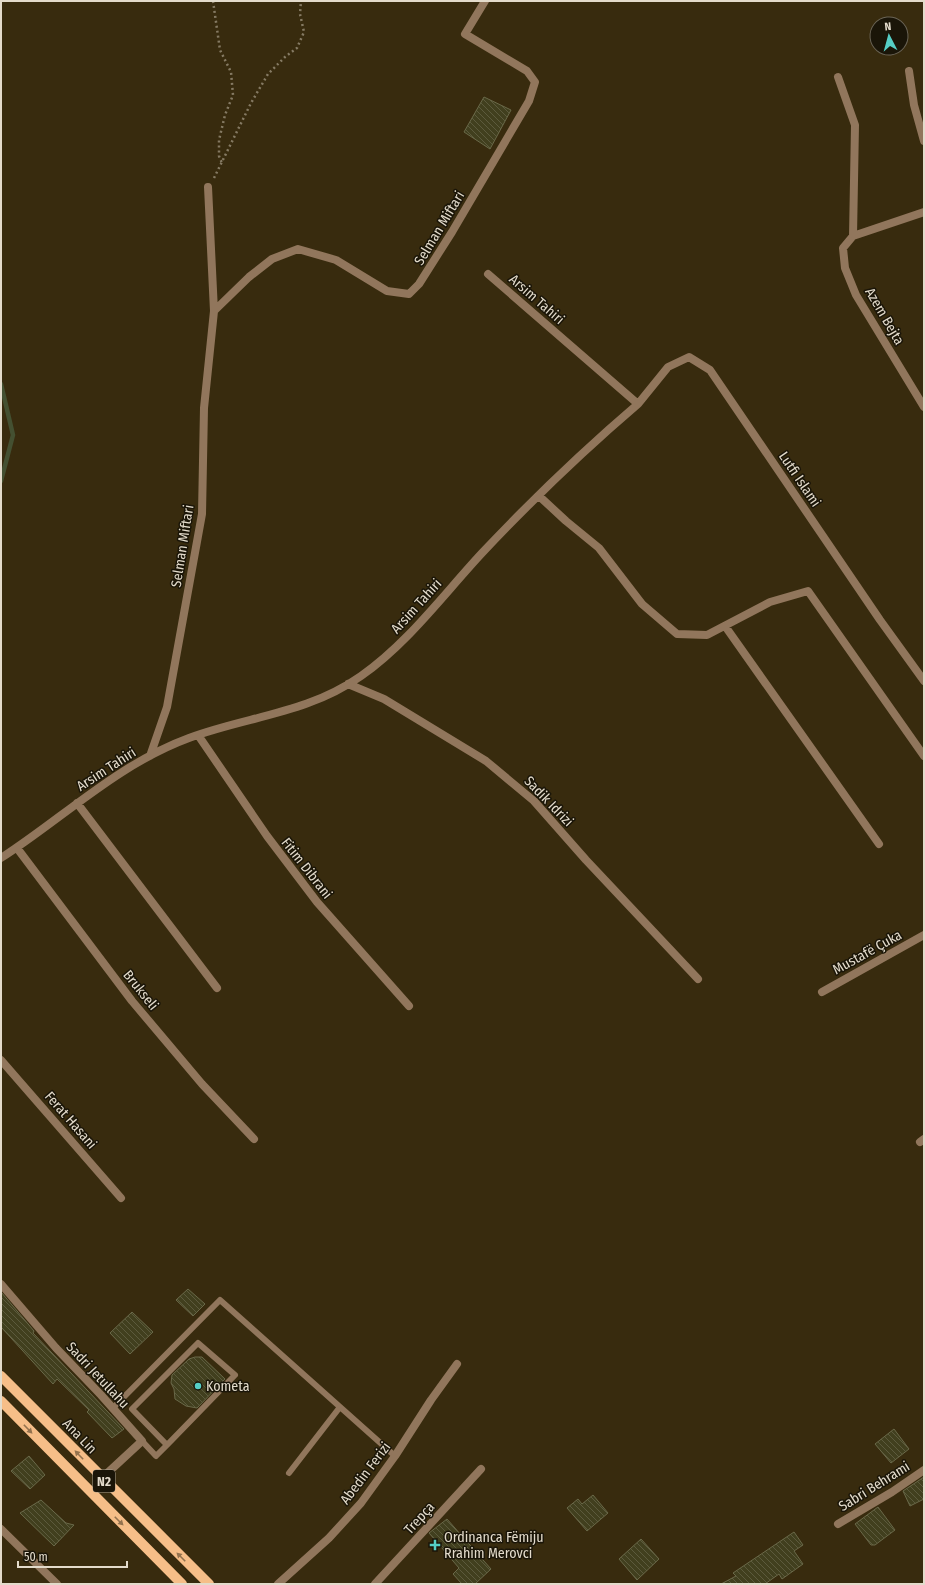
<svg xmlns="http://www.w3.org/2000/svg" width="925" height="1585" viewBox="0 0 925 1585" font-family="'Fira Sans Condensed',sans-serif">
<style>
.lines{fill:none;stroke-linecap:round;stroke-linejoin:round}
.stream{stroke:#445031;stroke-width:4.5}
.building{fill:url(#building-back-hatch);stroke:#6a6949}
.path{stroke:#857a63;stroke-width:2.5;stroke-dasharray:2 3;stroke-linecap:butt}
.lane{stroke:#91765c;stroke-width:6}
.street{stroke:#91765c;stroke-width:8}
.primary{stroke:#f6be88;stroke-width:10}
.oneway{fill:#93724e}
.poi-dot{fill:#55cec5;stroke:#1a1508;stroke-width:1.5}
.labels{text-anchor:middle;stroke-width:3;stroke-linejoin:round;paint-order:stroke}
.shield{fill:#1a1508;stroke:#a7a090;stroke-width:1}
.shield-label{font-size:13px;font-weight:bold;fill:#e3dbcb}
.street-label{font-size:14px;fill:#e3dbcb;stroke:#1a1508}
.poi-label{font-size:14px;fill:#e3dbcb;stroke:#1a1508;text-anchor:start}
</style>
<defs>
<pattern id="building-back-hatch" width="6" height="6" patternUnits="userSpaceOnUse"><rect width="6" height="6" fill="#413f1e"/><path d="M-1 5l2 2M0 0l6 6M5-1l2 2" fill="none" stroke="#5c5a3d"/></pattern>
</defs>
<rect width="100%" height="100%" fill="#382b0e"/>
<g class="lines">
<path class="stream" d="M1,384L13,435L1,481"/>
</g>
<path class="building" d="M484,97L511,110L490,149L464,132Z
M188,1289L205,1304L193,1316L176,1300Z
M1,1292L34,1331L33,1333L124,1429L112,1438L87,1412L89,1410L57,1379L53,1384L1,1327Z
M132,1312L153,1332L130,1354L110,1333Z
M195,1357H202L225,1379L197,1408L186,1406L175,1399L174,1389L171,1383L172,1375L189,1359Z
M894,1429L909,1449L891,1463L875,1444Z
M29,1456L45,1475L30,1489L11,1471Z
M924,1477V1499L910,1506L903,1491Z
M593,1495L608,1513L587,1531L567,1508L578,1499L582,1504Z
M41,1500L66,1523L74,1525L54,1546L20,1513Z
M878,1507L895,1530L875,1545H871L855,1524Z
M447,1519L491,1569L475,1584H462L453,1574L459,1568L429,1533Z
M794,1532L803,1545L794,1551L803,1564L782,1579L779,1574L765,1584H721L736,1576L733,1573Z
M641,1539L659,1559L637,1580L619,1559Z"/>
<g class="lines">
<path class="path" d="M213,1L220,50L231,72L233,95L225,115L219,140V156L222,163
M214,178L251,103L268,74L285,57L297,48L304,32L300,14L301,1"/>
<path class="lane" d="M113,1408L220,1300L395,1456
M142,1441L156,1456L167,1445L132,1409L198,1343L235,1375L167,1445
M289,1473L340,1407"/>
<path class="street" d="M909,71L914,105L924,141
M838,77L855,125L853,236
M208,187L214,311
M924,212L853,236L843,248L845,268L856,295L924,407
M638,404L668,367L689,357L710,370L880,620L924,681
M539,496L566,521L599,548L642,604L677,634L707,635L770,602L808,591L924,756
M725,626L879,844
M348,684L384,699L486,761L534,801L586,860L698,979
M198,735L267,836L317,902L409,1006
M150,756L167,707L202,514L204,408L214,311L249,277L272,259L298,249L336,260L387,291L409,294L419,284L452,232L529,101L535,82L527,71L465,34L485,1
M77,803L217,988
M17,848L132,1001L202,1084L254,1139
M1,858C63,818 118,764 189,738C248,716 307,714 361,676C408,643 443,595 482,553C531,501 583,451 638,404L488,274
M822,992L924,935
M1,1060L121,1198
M920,1142L924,1139
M1,1284L56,1348L101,1395L142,1441L102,1478
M838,1524L892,1492L924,1470
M1,1529L57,1584
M278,1584L329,1538L361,1503L395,1456L431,1400L457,1364
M375,1584L481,1469"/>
<path class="primary" d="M1,1376L209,1584
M1,1401L182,1584"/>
</g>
<defs><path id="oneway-solid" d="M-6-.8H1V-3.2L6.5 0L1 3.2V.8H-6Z"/></defs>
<g class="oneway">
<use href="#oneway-solid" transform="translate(28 1429) rotate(46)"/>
<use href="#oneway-solid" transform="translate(79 1455) rotate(-134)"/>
<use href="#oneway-solid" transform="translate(119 1521) rotate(45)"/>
<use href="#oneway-solid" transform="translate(181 1557) rotate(-135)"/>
</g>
<g class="poi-dot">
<circle cx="198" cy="1386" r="4"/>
<path d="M433 1539h4v4h4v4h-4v4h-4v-4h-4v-4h4z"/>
</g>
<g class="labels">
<rect class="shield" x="93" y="1470" width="22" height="22" rx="3"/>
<g class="shield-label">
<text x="104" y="1486">N2</text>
</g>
<g class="street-label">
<text transform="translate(439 228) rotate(-59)" y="5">Selman Miftari</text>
<text transform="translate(537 299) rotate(41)" y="5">Arsim Tahiri</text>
<text transform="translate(885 316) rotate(60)" y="5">Azem Bejta</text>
<text transform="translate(800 479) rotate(56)" y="5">Lutfi Islami</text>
<text transform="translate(182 546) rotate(-81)" y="5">Selman Miftari</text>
<text transform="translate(416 606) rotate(-48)" y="5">Arsim Tahiri</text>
<text transform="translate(106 769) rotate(-33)" y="5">Arsim Tahiri</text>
<text transform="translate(549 801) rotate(46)" y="5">Sadik Idrizi</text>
<text transform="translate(307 868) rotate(52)" y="5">Fitim Dibrani</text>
<text transform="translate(867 952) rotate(-29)" y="5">Mustafë Çuka</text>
<text transform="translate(141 990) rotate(51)" y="5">Brukseli</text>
<text transform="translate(71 1120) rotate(49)" y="5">Ferat Hasani</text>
<text transform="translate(98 1375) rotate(47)" y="5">Sadri Jetullahu</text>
<text transform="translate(80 1436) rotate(46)" y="5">Ana Lin</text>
<text transform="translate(365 1473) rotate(-53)" y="5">Abedin Ferizi</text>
<text transform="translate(874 1486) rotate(-32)" y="5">Sabri Behrami</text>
<text transform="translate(419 1518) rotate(-48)" y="5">Trepça</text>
</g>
<g class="poi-label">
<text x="206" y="1391">Kometa</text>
<text x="444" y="1542">Ordinanca Fëmiju<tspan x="444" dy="16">Rrahim Merovci</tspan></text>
</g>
</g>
<rect width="925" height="1585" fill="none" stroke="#e3dbcb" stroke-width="4"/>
<g transform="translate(889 36) rotate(354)"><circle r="19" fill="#1a1508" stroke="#6a6456"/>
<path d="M0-3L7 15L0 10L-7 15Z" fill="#55cec5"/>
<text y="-6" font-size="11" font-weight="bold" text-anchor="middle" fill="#e3dbcb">N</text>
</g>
<path d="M18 1561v6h109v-6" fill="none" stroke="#e3dbcb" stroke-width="2"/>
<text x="24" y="1561" font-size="12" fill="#e3dbcb" stroke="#1a1508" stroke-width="3" paint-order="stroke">50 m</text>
</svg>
